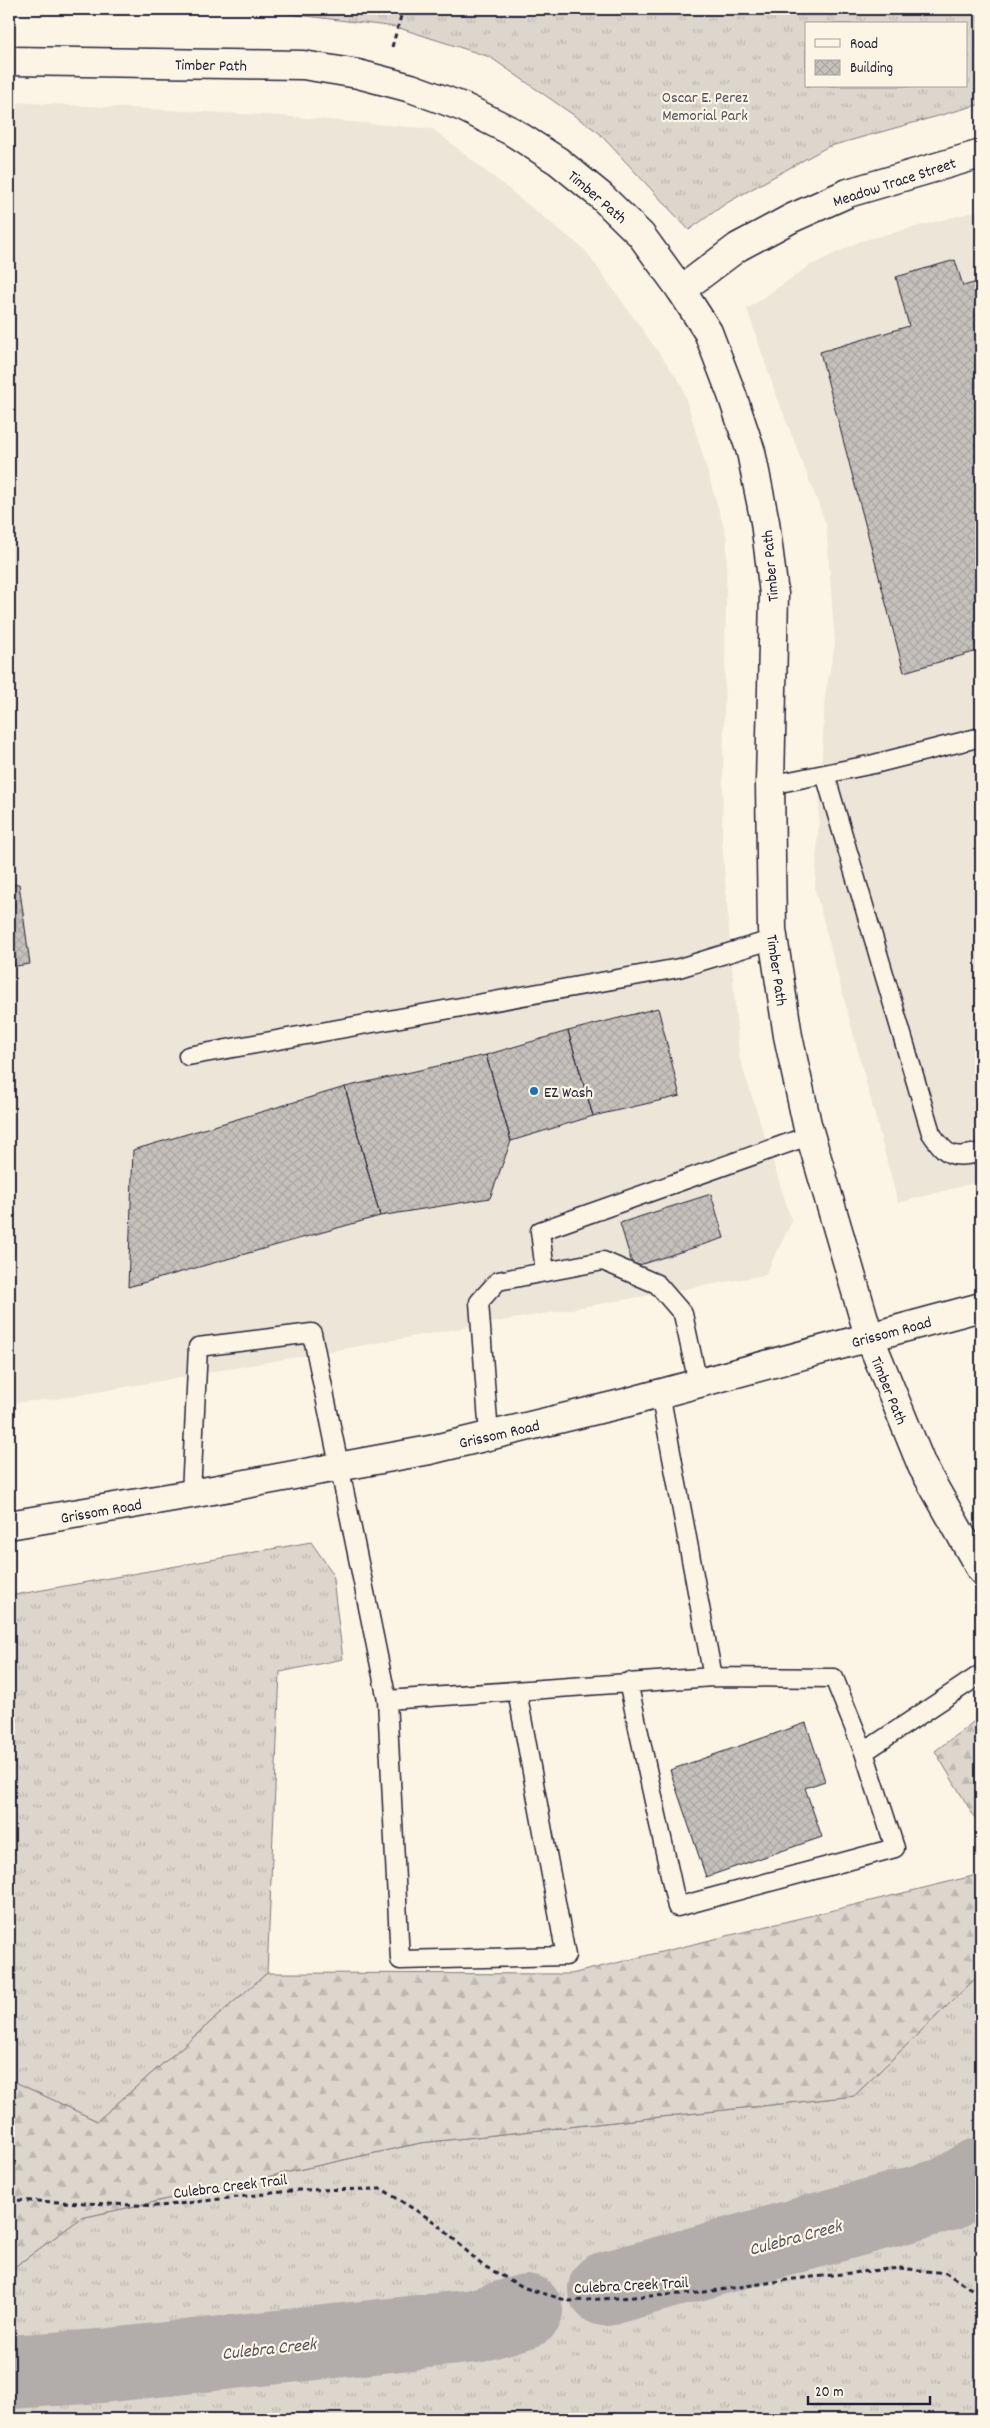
<svg xmlns="http://www.w3.org/2000/svg" width="990" height="2428" viewBox="0 0 990 2428" font-family="Dekko,sans-serif">
<style>
.built{fill:#ece5d8}
.grass{fill:url(#grass-tufts);stroke:#7f7c84;fill-rule:evenodd}
.forest{fill:url(#forest-firs);stroke:#7f7c84}
.lines{fill:none;stroke-linecap:round;stroke-linejoin:round}
.river{stroke:#b2adab;stroke-width:74}
.building{fill:url(#building-cross-hatch);stroke:#22223b}
.lane-casing{stroke:#22223b;stroke-width:21}
.street-casing{stroke:#22223b;stroke-width:31}
.secondary-casing{stroke:#22223b;stroke-width:31}
.primary-casing{stroke:#22223b;stroke-width:31}
.path{stroke:#22223b;stroke-width:3;stroke-dasharray:5 4;stroke-linecap:butt}
.lane{stroke:#fcf5e5;stroke-width:18}
.street{stroke:#fcf5e5;stroke-width:28}
.secondary{stroke:#fcf5e5;stroke-width:28}
.primary{stroke:#fcf5e5;stroke-width:28}
.poi-dot{fill:#1f6fb2;stroke:#fcf5e5;stroke-width:2}
.labels{text-anchor:middle;stroke-width:4.5;stroke-linejoin:round;paint-order:stroke}
.street-label{font-size:16px;fill:#22223b;stroke:#fcf5e5}
.park-label{font-size:16px;fill:#504f5f;stroke:#fcf5e5}
.poi-label{font-size:16px;fill:#22223b;stroke:#fcf5e5;text-anchor:start}
.water-label{font-size:18px;font-style:italic;fill:#545362;stroke:#fcf5e5}
</style>
<defs>
<pattern id="grass-tufts" width="24" height="20" patternUnits="userSpaceOnUse" patternTransform="scale(1.25)"><rect width="24" height="20" fill="#dcd6cc"/><path d="M3 7l-1-3M5 7V3M7 7l1-3M15 17l-1-3M17 17v-4M19 17l1-3" fill="none" stroke="#bcb7b0"/></pattern>
<pattern id="forest-firs" width="22" height="20" patternUnits="userSpaceOnUse" patternTransform="scale(1.25)"><rect width="22" height="20" fill="#dcd6cc"/><path d="M5 1l3.5 6h-7zM16 11l3.5 6h-7z" fill="#bcb7b0"/></pattern>
<pattern id="building-cross-hatch" width="8" height="8" patternUnits="userSpaceOnUse" patternTransform="scale(1.25)"><rect width="8" height="8" fill="#c6c1bb"/><path d="M0 0l8 8M0 8l8-8" fill="none" stroke="#aaa6a2"/></pattern>
</defs>
<rect width="100%" height="100%" fill="#fcf5e5"/>
<filter id="ink" filterUnits="userSpaceOnUse"><feTurbulence type="fractalNoise" baseFrequency=".02" numOctaves="2"/><feDisplacementMap in="SourceGraphic" scale="10" xChannelSelector="R" yChannelSelector="G"/><feConvolveMatrix kernelMatrix="1 2 1 2 8 2 1 2 1" color-interpolation-filters="sRGB"/></filter>
<g filter="url(#ink)">
<path class="built" d="M9,102L281,116L433,129L585,250L682,385L727,538L722,841L739,1056L792,1222L765,1275L57,1399L9,1403Z
M981,210V1181L898,1203L815,889L825,695L835,644L826,524L774,389L747,309L809,266L861,241Z"/>
<path class="grass" d="M188,9H981V104L827,147L725,204L689,230L598,132L490,57L396,27L257,10ZM806,24H966V86H806Z
M311,1542L332,1572L343,1659L280,1672L267,1973L97,2121L9,2079V1596Z
M981,1973V2419H9V2271L81,2218L420,2143L854,2096Z"/>
<path class="forest" d="M981,1716V1828L935,1751Z
M981,1874V1973L854,2096L420,2143L81,2218L9,2271V2079L97,2121L267,1973L571,1974Z"/>
<g class="lines">
<path class="river" d="M605,2289L948,2194L981,2174
M9,2372L101,2366L475,2326L526,2311"/>
</g>
<path class="building" d="M955,260L963,286L981,281V650L904,672L820,352L909,326L896,277Z
M19,884L30,964L9,967V885Z
M658,1008L680,1096L593,1116L568,1031Z
M568,1031L593,1116L511,1141L486,1055Z
M486,1055L511,1141L490,1198L380,1216L345,1087Z
M345,1087L380,1216L128,1287L133,1150Z
M711,1194L724,1238L633,1267L620,1223Z
M806,1723L825,1781L805,1788L822,1837L706,1877L670,1770Z"/>
<g class="lines">
<g class="lane-casing">
<path id="lane" d="M825,774L931,1133C947,1157 953,1159 981,1152
M770,785L874,764L981,737
M188,1056L679,968L774,939
M545,1272L540,1231L811,1135
M660,1393L713,1677
M489,1435L479,1302L498,1281L603,1261L657,1284L683,1314L698,1383
M191,1494L198,1347L312,1333L387,1700L713,1677L834,1678L864,1752L895,1848L677,1907L628,1682
M387,1700L400,1960L566,1956L517,1691
M864,1752L981,1674"/>
</g>
<g class="street-casing">
<path id="street" d="M681,290L738,247L792,218L848,193L981,154"/>
</g>
<g class="secondary-casing">
<path id="secondary" d="M9,61L303,65L358,74L411,88L463,107L511,131L558,161L601,196L641,235L681,290L708,332L732,395L751,452L765,522L774,594L770,785L772,930L788,1036L807,1124L869,1336L922,1466L981,1570"/>
</g>
<g class="primary-casing">
<path id="primary" d="M9,1525L191,1494L430,1450L625,1403L981,1307"/>
</g>
<path class="path" d="M392,47L403,9
M9,2200L160,2206L299,2190L382,2189L436,2223L482,2265L525,2288L569,2301L698,2293L794,2279L899,2268L946,2273L981,2295"/>
<use href="#lane" class="lane"/>
<use href="#street" class="street"/>
<use href="#secondary" class="secondary"/>
<use href="#primary" class="primary"/>
</g>
</g>
<circle class="poi-dot" cx="534" cy="1091" r="5"/>
<g class="labels">
<g class="street-label">
<text transform="translate(211 64) rotate(1)" y="6">Timber Path</text>
<text transform="translate(894 181) rotate(-18)" y="6">Meadow Trace Street</text>
<text transform="translate(598 196) rotate(41)" y="6">Timber Path</text>
<text transform="translate(769 566) rotate(-95)" y="6">Timber Path</text>
<text transform="translate(778 970) rotate(82)" y="6">Timber Path</text>
<text transform="translate(891 1331) rotate(-15)" y="6">Grissom Road</text>
<text transform="translate(890 1390) rotate(68)" y="6">Timber Path</text>
<text transform="translate(499 1433) rotate(-13)" y="6">Grissom Road</text>
<text transform="translate(101 1510) rotate(-10)" y="6">Grissom Road</text>
<text transform="translate(230 2185) rotate(-7)" y="6">Culebra Creek Trail</text>
<text transform="translate(631 2284) rotate(-3)" y="6">Culebra Creek Trail</text>
</g>
<g class="park-label">
<text x="705" y="102">Oscar E. Perez<tspan x="705" dy="18">Memorial Park</tspan></text>
</g>
<g class="poi-label">
<text x="544" y="1097">EZ Wash</text>
</g>
<g class="water-label">
<text transform="translate(795 2237) rotate(-15)" y="6">Culebra Creek</text>
<text transform="translate(269 2348) rotate(-6)" y="6">Culebra Creek</text>
</g>
</g>
<rect width="990" height="2428" fill="none" stroke="#fcf5e5" stroke-width="30"/>
<rect x="15" y="15" width="960" height="2398" fill="none" stroke="#22223b" stroke-width="2" filter="url(#ink)"/>
<rect x="805" y="22" width="162" height="65" fill="#fcf5e5" stroke="#a5a1a1"/>
<rect x="815" y="39" width="25" height="8" fill="#fcf5e5" stroke="#a5a1a1"/>
<text x="850" y="48" font-size="15" fill="#22223b">Road</text>
<rect x="815" y="60" width="25" height="15" fill="url(#building-cross-hatch)" stroke="#a5a1a1"/>
<text x="850" y="72" font-size="15" fill="#22223b">Building</text>
<path d="M808 2396v8h122v-8" fill="none" stroke="#22223b" stroke-width="2.5"/>
<text x="815" y="2396" font-size="15" fill="#22223b" stroke="#fcf5e5" stroke-width="4" paint-order="stroke">20 m</text>
</svg>
